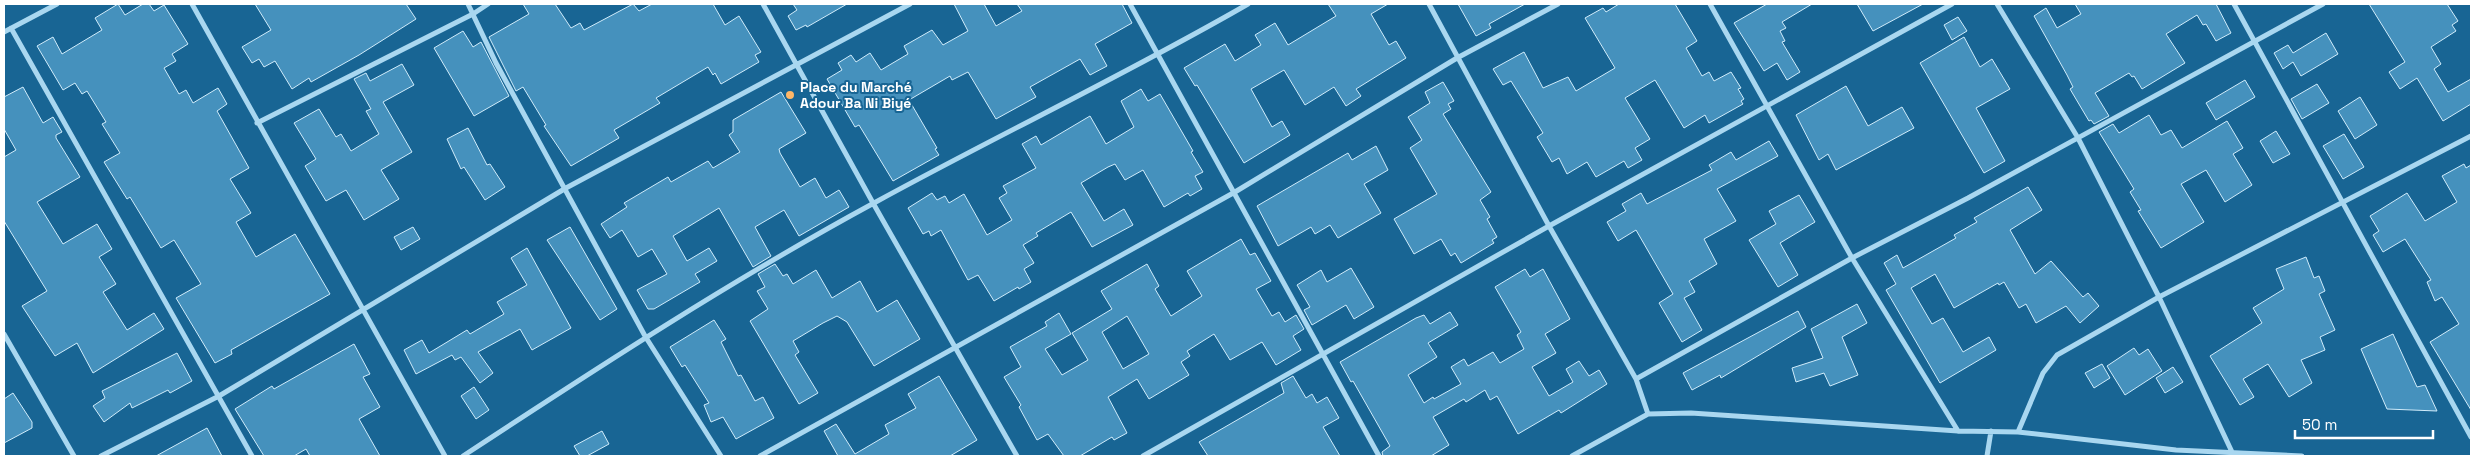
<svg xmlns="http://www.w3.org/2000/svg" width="2475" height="460" viewBox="0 0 2475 460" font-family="'Space Grotesk',sans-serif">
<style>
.building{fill:#4591bd;stroke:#d0ecfb;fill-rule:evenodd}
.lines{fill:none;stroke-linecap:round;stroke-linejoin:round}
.street{stroke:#a9d7f0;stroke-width:5}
.poi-dot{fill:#ffb768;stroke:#186594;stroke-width:2}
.labels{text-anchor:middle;stroke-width:4;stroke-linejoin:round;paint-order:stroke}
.poi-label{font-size:14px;font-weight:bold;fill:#fff;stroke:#186594;text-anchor:start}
</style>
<rect width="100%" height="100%" fill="#186594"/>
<path class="building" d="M118,4L125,15L143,4H149L154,11L164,5L188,44L172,54L176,61L164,68L179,94L186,90L193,103L218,88L227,104L217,111L249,168L230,179L251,213L236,222L256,257L295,234L330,294L231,350L232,354L215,363L176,298L201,284L174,240L161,248L130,197L127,199L104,162L120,153L102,124L106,122L87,91L82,94L75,83L63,90L37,46L53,37L62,54L102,30L95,18Z
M255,4H406L416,19L359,55L311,82L309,78L292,89L275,61L264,67L259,59L252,63L242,47L271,30Z
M523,4H555L571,28L580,23L584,30L633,4L639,11L652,4H713L725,25L739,16L761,52L755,55L759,62L721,84L715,73L713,75L708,67L656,98L660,103L614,130L619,138L571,166L544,126L546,125L523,87L516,91L489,37L529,14Z
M793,4H847L807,27L806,25L796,30L788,16L797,10Z
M954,4H984L996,26L1022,11L1017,4H1122L1132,23L1095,44L1107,66L1090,75L1080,59L1030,87L1036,97L996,119L968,72L952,80L950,76L909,100L937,148L935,149L939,155L893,181L859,125L855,127L827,79L842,70L838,63L851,55L856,62L870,53L881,70L908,54L904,46L932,30L943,45L968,31Z
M1328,4H1388L1371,14L1389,45L1396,41L1406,58L1356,89L1361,96L1346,106L1334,87L1305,105L1284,70L1251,89L1272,127L1282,121L1290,135L1244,163L1197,85L1195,86L1184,68L1225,44L1235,61L1261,45L1255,35L1275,23L1288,45L1336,16Z
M1458,4H1525L1489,24L1491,28L1476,36Z
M1619,4H1675L1697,41L1686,48L1702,76L1709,72L1714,81L1731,72L1741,88L1738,89L1744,99L1741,101L1743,104L1709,123L1705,115L1684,128L1655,80L1625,98L1650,139L1635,148L1642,160L1628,168L1624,161L1596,177L1587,162L1567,174L1559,158L1552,162L1537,137L1543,133L1511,81L1503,85L1493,69L1524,52L1543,88L1568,77L1576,91L1615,68L1585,18L1603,8L1606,12Z
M1767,4H1812L1782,22L1786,28L1780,31L1785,41L1782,42L1800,72L1787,80L1777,63L1764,71L1734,23Z
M1857,4H1923L1873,31Z
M2075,4H2216L2231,33L2216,41L2206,24L2203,25L2197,15L2166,34L2185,63L2142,89L2134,76L2132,77L2129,73L2095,93L2109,116L2094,124L2091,120L2089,121L2070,89L2073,87L2067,75L2034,16L2046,8L2057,28L2081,14Z
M2369,4H2447L2458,21L2452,25L2456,31L2431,47L2441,64L2434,69L2448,92L2471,79V104L2443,121L2417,78L2400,89L2389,72L2405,62Z
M1958,17L1967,31L1952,40L1944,25Z
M463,31L473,47L481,42L509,96L474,116L434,48Z
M2326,33L2338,54L2301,76L2293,62L2283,69L2274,53L2288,45L2293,53Z
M1964,37L1980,67L1992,59L2010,89L1976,108L2005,161L1984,173L1920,63Z
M402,64L414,85L383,102L412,152L381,170L399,199L364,220L346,190L326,201L305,166L316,159L294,123L319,109L336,137L341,134L351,151L379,134L366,111L371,109L354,79L366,73L370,81Z
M2245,80L2255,97L2216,120L2206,103Z
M1443,82L1454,101L1448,104L1451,109L1443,114L1491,192L1480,200L1490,217L1487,219L1497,237L1492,240L1494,243L1461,263L1455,253L1451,256L1441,239L1414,254L1394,219L1437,194L1410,148L1422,140L1408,117L1430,103L1425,92Z
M2317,84L2329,103L2302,119L2291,99Z
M1846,86L1868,126L1902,107L1914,128L1836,170L1828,154L1819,160L1796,115Z
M23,87L43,123L53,117L62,132L56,135V138L80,177L37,202L63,244L97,224L112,249L99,257L116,284L103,292L127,330L154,313L164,329L93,373L77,343L55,356L22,306L47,291L4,221V157L16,150L4,129V97Z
M1141,89L1148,101L1160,94L1193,151L1191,152L1203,172L1195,176L1202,189L1190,196L1188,193L1164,207L1143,170L1125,180L1115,164L1108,167L1081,183L1104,221L1124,209L1133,225L1092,247L1071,212L1036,233L1038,236L1023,245L1034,263L1024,269L1031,282L1019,289L1018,287L994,301L978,275L968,280L941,230L931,236L929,231L923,234L908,208L932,193L937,200L945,196L949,203L964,194L987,235L1012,220L999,198L1007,193L1003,186L1036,168L1022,144L1036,136L1041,145L1090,116L1106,144L1134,127L1121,101Z
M781,92L806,133L779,149L780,153L800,187L815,178L826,198L839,190L849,207L799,236L784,210L755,227L771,256L753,267L719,208L673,236L687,261L709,248L717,261L695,274L700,282L654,309H648L637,290L667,274L652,249L638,257L622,230L610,238L601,224L627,207L624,203L668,177L671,182L708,161L713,168L740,152L729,135L733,132V120Z
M2360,97L2377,125L2355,139L2338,111Z
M2149,115L2161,135L2171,130L2182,148L2227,121L2243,148L2233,154L2252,185L2225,202L2206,170L2181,184L2204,222L2161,248L2138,211L2141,210L2130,192L2134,189L2099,132L2113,124L2119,133Z
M468,128L487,165L490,164L505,187L485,200L464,167L461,169L447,139Z
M2276,131L2290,154L2273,163L2260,141Z
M2344,134L2364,167L2343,179L2323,146Z
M1769,141L1778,156L1717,189L1736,221L1704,239L1717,264L1689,281L1695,292L1684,298L1702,330L1682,342L1659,303L1673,294L1636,230L1618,241L1607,222L1626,211L1622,204L1641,193L1647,204L1712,170L1709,165L1731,152L1736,160Z
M1376,146L1388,170L1364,184L1381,213L1338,238L1330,225L1315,234L1311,227L1278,246L1257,206L1348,153L1352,160Z
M2464,164L2466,168L2471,165V410L2430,342L2459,324L2442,297L2435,301L2427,282L2431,280L2405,239L2383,252L2373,235L2379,231L2370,216L2407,193L2425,221L2457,202L2442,176Z
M2028,187L2042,210L2010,230L2035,274L2051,261L2083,297L2088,293L2099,306L2080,323L2066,306L2036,323L2026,304L2019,308L2004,282L1999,285L1998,283L1954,308L1935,274L1911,288L1932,324L1943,318L1963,352L1989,337L1996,350L1940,383L1886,290L1896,284L1884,263L1897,255L1903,268L1956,238L1954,235L1977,222L1974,218Z
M1799,195L1815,222L1780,243L1798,275L1778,287L1749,240L1776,224L1769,211Z
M413,227L420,239L401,250L394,237Z
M570,227L617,309L600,320L547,240Z
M1241,239L1250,255L1255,253L1271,281L1256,289L1272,316L1279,312L1285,322L1296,315L1304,329L1293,336L1301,350L1276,365L1262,342L1230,360L1214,334L1187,351L1190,356L1181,362L1189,375L1149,399L1137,379L1108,397L1127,433L1114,440L1112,437L1080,456H1064L1048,434L1037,440L1019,407L1021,405L1004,377L1021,367L1010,347L1047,326L1045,322L1059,313L1071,334L1045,349L1062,375L1088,360L1072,333L1112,309L1101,291L1147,264L1159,286L1155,289L1171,316L1202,296L1187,271ZM1127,316L1149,354L1123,369L1102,332Z
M527,248L571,328L532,350L520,329L478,352L493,373L480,383L461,357L455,360L452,355L416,374L404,350L422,340L429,353L467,330L470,334L504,314L497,302L527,285L511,258Z
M2306,257L2314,278L2319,276L2325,291L2319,294L2335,330L2320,337L2325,350L2301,360L2312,383L2289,397L2268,364L2243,379L2254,397L2240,405L2210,356L2262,323L2253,308L2284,289L2276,269Z
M775,264L783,276L787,274L793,284L816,270L832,298L860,281L877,312L897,300L920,339L874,366L847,322L837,316L823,323L793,341L799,352L795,355L818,393L799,404L750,321L768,309L757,291L765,287L758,274Z
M1351,268L1374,307L1354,319L1346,305L1312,325L1304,310L1310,307L1297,285L1321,270L1327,282Z
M1525,269L1530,277L1543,269L1570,319L1545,334L1556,353L1532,367L1549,396L1573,382L1566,369L1579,361L1589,376L1599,370L1607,384L1561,413L1559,410L1518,434L1497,396L1490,400L1485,390L1466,402L1464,399L1433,417L1449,445L1431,456H1383L1382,452L1390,446L1353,381L1351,382L1340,362L1416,318L1424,315L1430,324L1450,312L1458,325L1428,343L1437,357L1408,375L1424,403L1433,397L1434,399L1461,384L1451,367L1464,359L1468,366L1493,352L1500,363L1524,349L1517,335L1521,332L1495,287Z
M1857,304L1867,323L1842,337L1858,375L1830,386L1824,373L1796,382L1792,368L1823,358L1811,329Z
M1798,311L1806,327L1721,378L1720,375L1692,390L1683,373Z
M714,320L726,339L721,342L738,376L741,375L755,401L763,397L774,418L736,439L723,417L711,422L704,405L709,403L685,365L682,367L670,347Z
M2393,334L2417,387L2425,385L2437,411L2387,409L2361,349Z
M354,344L370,374L363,377L380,407L359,419L380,456H310L306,449L294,456H264L235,409L272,386L274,389Z
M2134,348L2139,355L2148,349L2162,371L2125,395L2107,366Z
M177,353L192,381L170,393L168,390L132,408L130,403L104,422L93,406L105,398L102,391Z
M2102,364L2110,378L2094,388L2085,373Z
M2173,367L2183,382L2165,393L2156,378Z
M939,376L977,440L950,456H838L824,431L836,424L855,454L889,434L885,425L916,408L908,394Z
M1293,376L1306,398L1312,394L1317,403L1327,397L1339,418L1323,427L1340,456H1208L1199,442L1284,393L1281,383Z
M474,387L489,410L476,419L461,396Z
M13,393L32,422V428L4,443V399Z
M207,428L222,456H156Z
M602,431L609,444L587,456H580L574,446Z"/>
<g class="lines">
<path class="street" d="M192,4L445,456
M468,4L496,63L645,336L721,456
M763,4L873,203L1017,456
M1130,4L1379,456
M1429,4L1549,226L1636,379L1648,414
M1710,4L1852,258L1958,431
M1997,4L2078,138L2159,297L2232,452
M2234,4L2471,437
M11,28L252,456
M4,32L57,4
M257,123L473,14L488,4
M4,334L74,456
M1636,379L1852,258L1968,198L2323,4
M2018,432L2043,373L2057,355L2159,297L2471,136
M101,456L219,396L566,188L910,4
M463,456C597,368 732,280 874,203C998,135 1125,75 1248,4
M760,456L1235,192L1457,58L1558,4
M1143,456L1549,226L1952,4
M1572,456L1648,414L1691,413L1958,431L2018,432L2176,450L2302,456
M1987,456L1991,431"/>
</g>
<circle class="poi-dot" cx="790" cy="95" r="5"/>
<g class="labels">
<g class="poi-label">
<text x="800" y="92">Place du Marché<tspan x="800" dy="16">Adour Ba Ni Biyé</tspan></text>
</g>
</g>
<rect width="2475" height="460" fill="none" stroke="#ffffff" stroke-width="10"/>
<path d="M2295 430v8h138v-8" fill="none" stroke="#ffffff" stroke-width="2.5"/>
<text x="2302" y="430" font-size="15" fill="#ffffff" stroke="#186594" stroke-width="4" paint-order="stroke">50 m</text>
</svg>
